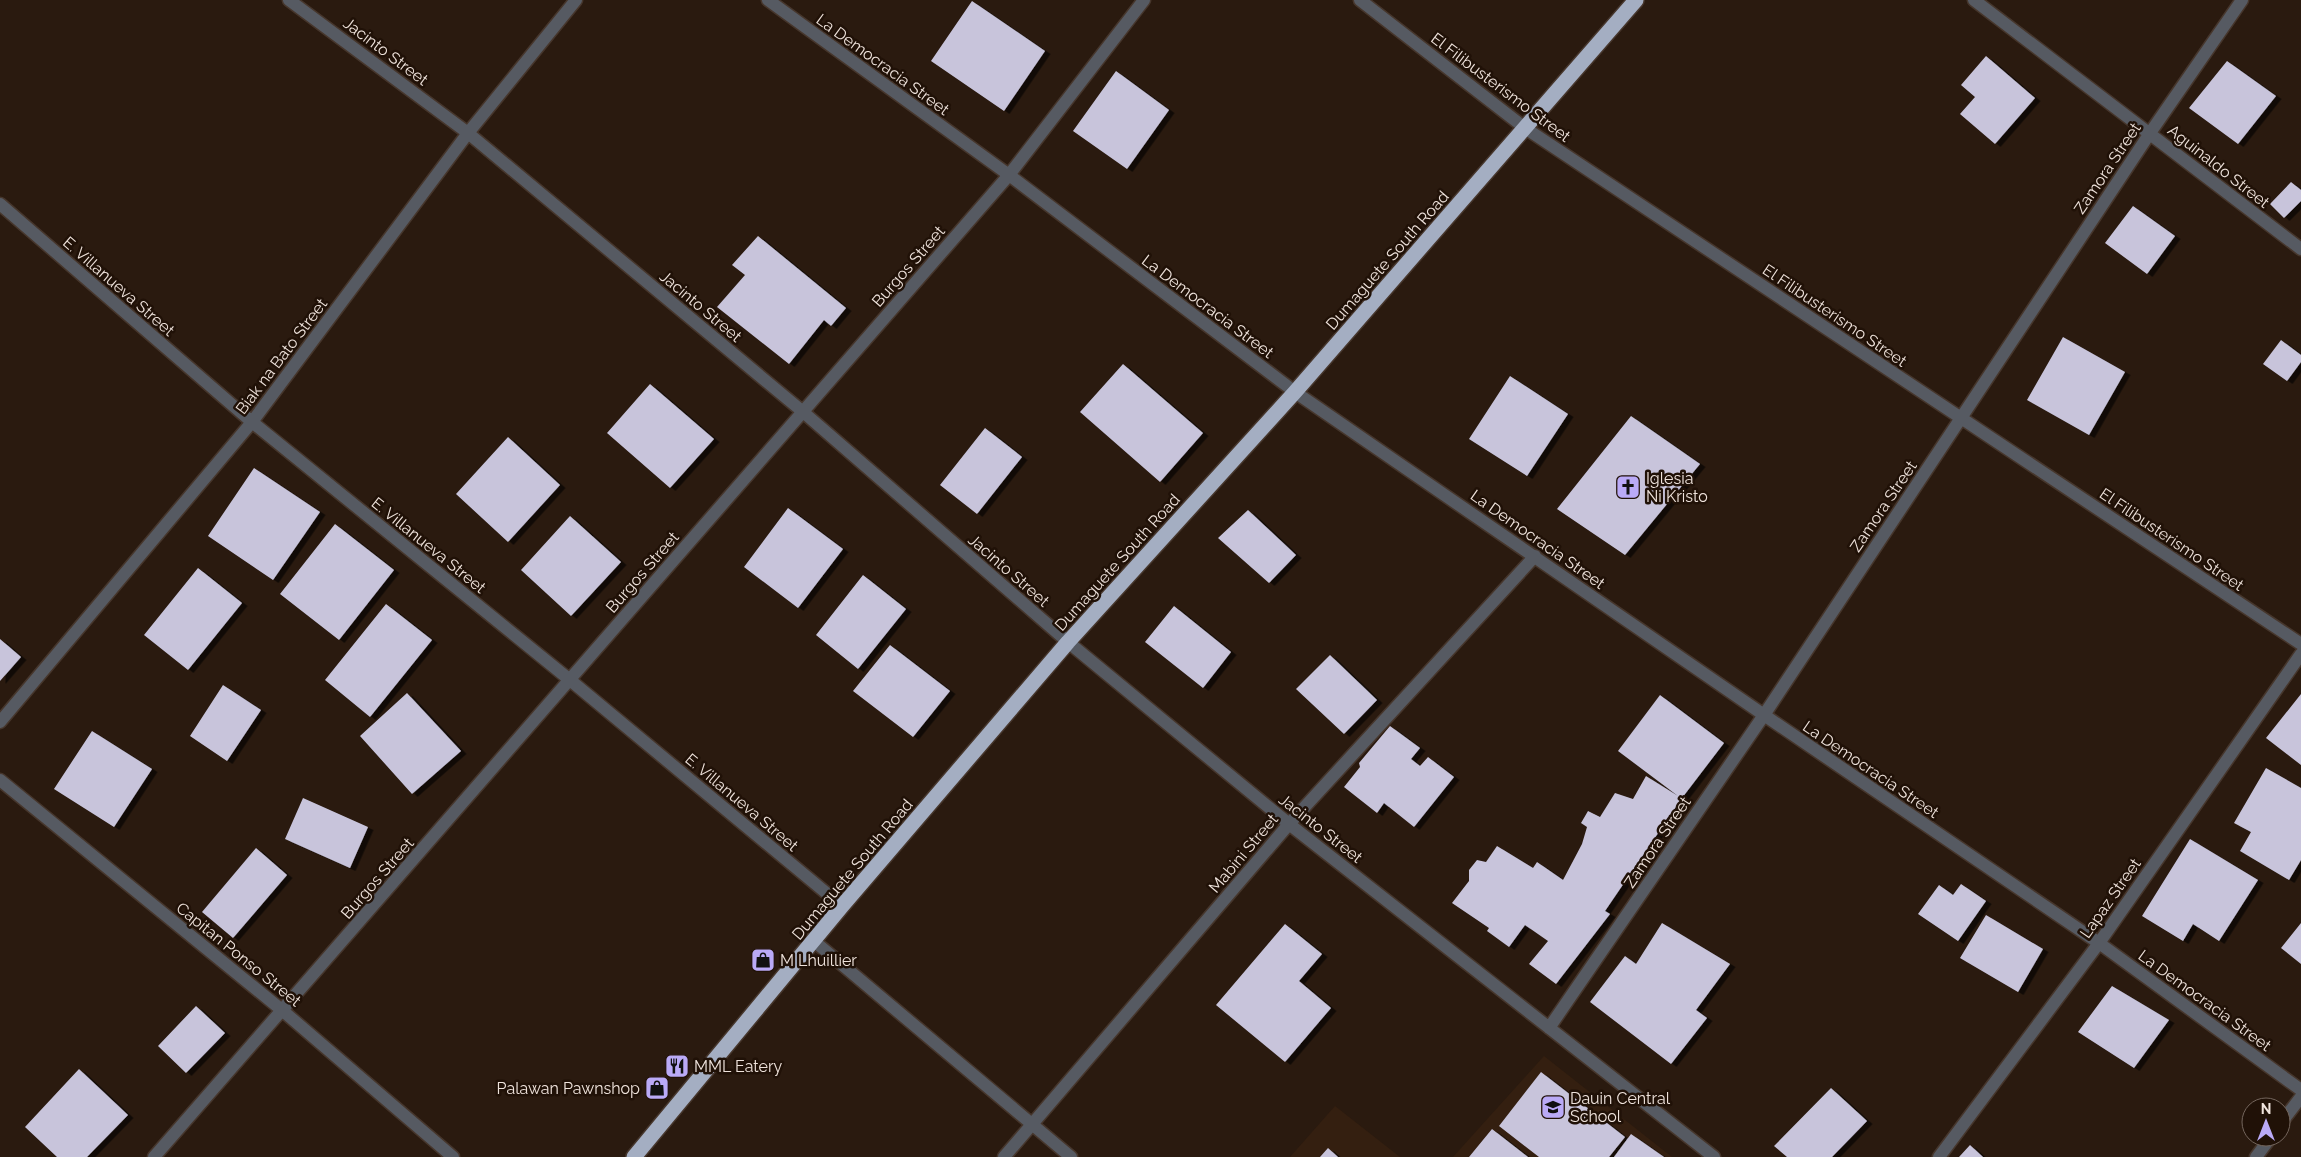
<svg xmlns="http://www.w3.org/2000/svg" width="2301" height="1157" viewBox="0 0 2301 1157" font-family="Raleway,sans-serif">
<style>
.built{fill:#341f10}
.building{fill:#c8c4db;filter:url(#shadow)}
.lines{fill:none;stroke-linecap:round;stroke-linejoin:round}
.street-casing{stroke:#46362c;stroke-width:15}
.highway-casing{stroke:#46362c;stroke-width:18}
.street{stroke:#565a62;stroke-width:12}
.highway{stroke:#a4aec2;stroke-width:15}
.labels{text-anchor:middle;stroke-width:5;stroke-linejoin:round;paint-order:stroke}
.street-label{font-size:16px;fill:#efe3dc;stroke:#201107}
.poi-label{font-size:16px;fill:#efe3dc;stroke:#201107;text-anchor:start}
</style>
<defs>
<filter id="shadow"><feDropShadow dx="5.5" dy="3" stdDeviation="0" flood-color="#0009"/></filter>
</defs>
<rect width="100%" height="100%" fill="#2a1a0f"/>
<path class="built" d="M1544,1056L1672,1157H1453Z
M1335,1106L1400,1157H1290Z"/>
<path class="building" d="M972,1L1045,51L1004,111L931,61Z
M1986,56L2035,98L1995,144L1960,114L1975,97L1961,85Z
M2227,61L2276,96L2238,144L2189,108Z
M1116,71L1169,110L1127,169L1073,131Z
M2291,182L2301,190V201L2284,218L2270,204Z
M2133,206L2175,236L2147,274L2105,243Z
M758,236L846,308L831,326L824,320L789,364L717,307L745,275L732,265Z
M2063,337L2125,372L2089,435L2027,400Z
M2281,340L2301,355V362L2287,381L2263,364Z
M1123,364L1203,433L1160,482L1080,412Z
M1510,376L1568,414L1527,476L1469,439Z
M650,384L714,439L670,488L607,433Z
M1631,416L1700,464L1625,555L1557,509Z
M985,428L1022,457L977,514L940,485Z
M508,437L560,485L508,542L456,494Z
M254,468L320,512L273,580L208,536Z
M788,508L843,549L798,608L744,567Z
M1248,510L1296,555L1269,583L1218,538Z
M570,516L621,562L571,616L521,570Z
M335,524L394,570L339,640L280,594Z
M198,568L242,603L188,670L144,635Z
M863,575L906,609L858,669L816,635Z
M386,604L432,640L370,717L325,680Z
M1174,606L1231,652L1203,688L1145,642Z
M0,639L21,657L0,681Z
M890,645L950,691L913,737L853,691Z
M1330,655L1377,700L1344,734L1296,689Z
M223,685L261,710L227,761L190,736Z
M407,693L461,751L412,794L360,736Z
M2301,694V765L2266,738Z
M1660,695L1724,743L1682,798L1605,911L1610,914L1556,984L1529,964L1548,941L1525,925L1509,947L1487,931L1489,928L1452,903L1469,881V870L1477,860L1486,862L1497,846L1533,868L1537,862L1563,880L1582,844L1587,827L1581,823L1588,811L1600,817L1615,793L1633,799L1646,776L1678,796L1618,751Z
M1390,726L1420,748L1411,759L1420,766L1428,757L1454,777L1414,827L1384,803L1377,813L1344,787L1360,767L1359,763Z
M92,731L152,769L114,827L54,789Z
M2266,768L2301,788V860L2289,880L2240,851L2251,832L2234,823Z
M303,798L368,827L350,868L285,839Z
M2190,839L2258,880L2219,941L2193,924L2183,941L2142,916Z
M256,848L287,875L233,938L202,912Z
M1961,884L1986,901L1958,941L1918,914L1939,885L1953,895Z
M1986,915L2043,949L2018,992L1960,958Z
M1662,923L1730,964L1696,1010L1707,1018L1671,1064L1590,1002L1625,956L1636,964Z
M2301,923V964L2281,948Z
M1285,924L1322,954L1299,981L1331,1008L1285,1062L1216,1005Z
M2112,986L2169,1020L2134,1068L2078,1032Z
M196,1006L225,1033L186,1073L158,1046Z
M79,1069L128,1115L87,1157H57L25,1127Z
M1541,1072L1625,1137L1609,1157H1539L1499,1126Z
M1831,1088L1867,1121L1832,1157H1787L1774,1146Z
M1492,1129L1528,1157H1469Z
M1631,1134L1664,1157H1614Z
M1970,1145L1983,1157H1959Z
M1328,1148L1338,1157H1320Z"/>
<g class="lines">
<g class="street-casing">
<path id="street" d="M289,0L468,133L802,411L1068,642L1289,824L1714,1157
M768,0L1009,175L1295,392L1764,715L2099,943L2301,1090
M1360,0L1525,128L2301,644
M1974,0L2301,249
M0,204L252,422L570,680L842,906
M0,722L252,422L468,133L576,0
M0,780L283,1011L453,1157
M814,941L1071,1157
M1549,1028L1764,715L2150,133L2242,0
M2281,1123L2301,1097
M154,1157L1009,175L1144,0
M1004,1157L1289,824L1535,556
M1939,1157L2099,943L2301,654
M2256,1157L2271,1137"/>
</g>
<g class="highway-casing">
<path id="highway" d="M634,1157L842,906L1068,642L1295,392L1636,0"/>
</g>
<use href="#street" class="street"/>
<use href="#highway" class="highway"/>
</g>
<defs>
<g id="church-square" transform="scale(1.25)"><rect x="-9" y="-9" width="18" height="18" rx="4" fill="#baaaf7" stroke="#201107"/><path d="M-1.2-6h2.4v3.5h3.3v2.4h-3.3V6h-2.4V-.1h-3.3v-2.4h3.3Z" fill="#111"/></g>
<g id="shop-square" transform="scale(1.25)"><rect x="-9" y="-9" width="18" height="18" rx="4" fill="#baaaf7" stroke="#201107"/><path d="M-5-2.5h2.3a2.7 3.5 0 0 1 5.4 0H5L5.5 6h-11ZM-1.5-2.5h3a1.5 2.3 0 0 0-3 0Z" fill="#111"/></g>
<g id="restaurant-square" transform="scale(1.25)"><rect x="-9" y="-9" width="18" height="18" rx="4" fill="#baaaf7" stroke="#201107"/><path d="M-5-6h1v4h1v-4h1v4h1v-4h1v5L-1.5 .5V6h-2V.5L-5-1ZM5-6V6H3V1.5H1.5Q1.5-4 5-6Z" fill="#111"/></g>
<g id="school-square" transform="scale(1.25)"><rect x="-9" y="-9" width="18" height="18" rx="4" fill="#baaaf7" stroke="#201107"/><path d="M0-5L7-2L0 1L-7-2ZM-4 1L0 2.5L4 1V4Q0 6-4 4Z" fill="#111"/></g>
</defs>
<g fill-rule="evenodd">
<use href="#church-square" x="1628" y="487"/>
<use href="#shop-square" x="763" y="960"/>
<use href="#restaurant-square" x="677" y="1066"/>
<use href="#shop-square" x="657" y="1088"/>
<use href="#school-square" x="1553" y="1107"/>
</g>
<g class="labels">
<g class="street-label">
<text transform="translate(386 51) rotate(37)" y="6">Jacinto Street</text>
<text transform="translate(883 64) rotate(36)" y="6">La Democracia Street</text>
<text transform="translate(1501 87) rotate(37)" y="6">El Filibusterismo Street</text>
<text transform="translate(2219 166) rotate(38)" y="6">Aguinaldo Street</text>
<text transform="translate(2107 168) rotate(-56)" y="6">Zamora Street</text>
<text transform="translate(1387 260) rotate(-49)" y="6">Dumaguete South Road</text>
<text transform="translate(908 266) rotate(-49)" y="6">Burgos Street</text>
<text transform="translate(119 286) rotate(41)" y="6">E. Villanueva Street</text>
<text transform="translate(701 306) rotate(40)" y="6">Jacinto Street</text>
<text transform="translate(1208 306) rotate(37)" y="6">La Democracia Street</text>
<text transform="translate(1835 315) rotate(34)" y="6">El Filibusterismo Street</text>
<text transform="translate(281 356) rotate(-53)" y="6">Biak na Bato Street</text>
<text transform="translate(1883 506) rotate(-56)" y="6">Zamora Street</text>
<text transform="translate(1538 539) rotate(35)" y="6">La Democracia Street</text>
<text transform="translate(2172 539) rotate(34)" y="6">El Filibusterismo Street</text>
<text transform="translate(429 545) rotate(39)" y="6">E. Villanueva Street</text>
<text transform="translate(1117 562) rotate(-48)" y="6">Dumaguete South Road</text>
<text transform="translate(1009 570) rotate(41)" y="6">Jacinto Street</text>
<text transform="translate(642 572) rotate(-49)" y="6">Burgos Street</text>
<text transform="translate(1871 769) rotate(34)" y="6">La Democracia Street</text>
<text transform="translate(742 802) rotate(40)" y="6">E. Villanueva Street</text>
<text transform="translate(1321 828) rotate(38)" y="6">Jacinto Street</text>
<text transform="translate(1657 842) rotate(-56)" y="6">Zamora Street</text>
<text transform="translate(1243 853) rotate(-50)" y="6">Mabini Street</text>
<text transform="translate(852 869) rotate(-50)" y="6">Dumaguete South Road</text>
<text transform="translate(377 878) rotate(-49)" y="6">Burgos Street</text>
<text transform="translate(2110 898) rotate(-55)" y="6">Lapaz Street</text>
<text transform="translate(239 954) rotate(39)" y="6">Capitan Ponso Street</text>
<text transform="translate(2205 1000) rotate(36)" y="6">La Democracia Street</text>
</g>
<g class="poi-label">
<text x="1646" y="484">Iglesia<tspan x="1646" dy="18">Ni Kristo</tspan></text>
<text x="780" y="966">M Lhuillier</text>
<text x="694" y="1072">MML Eatery</text>
<text x="640" y="1094" text-anchor="end">Palawan Pawnshop</text>
<text x="1570" y="1104">Dauin Central<tspan x="1570" dy="18">School</tspan></text>
</g>
</g>
<g transform="translate(2266 1122)"><circle r="24" fill="#201107" stroke="#73655c"/>
<path d="M0-4L9 19L0 12L-9 19Z" fill="#baaaf7"/>
<text y="-8" font-size="14" font-weight="bold" text-anchor="middle" fill="#efe3dc">N</text>
</g>
</svg>
